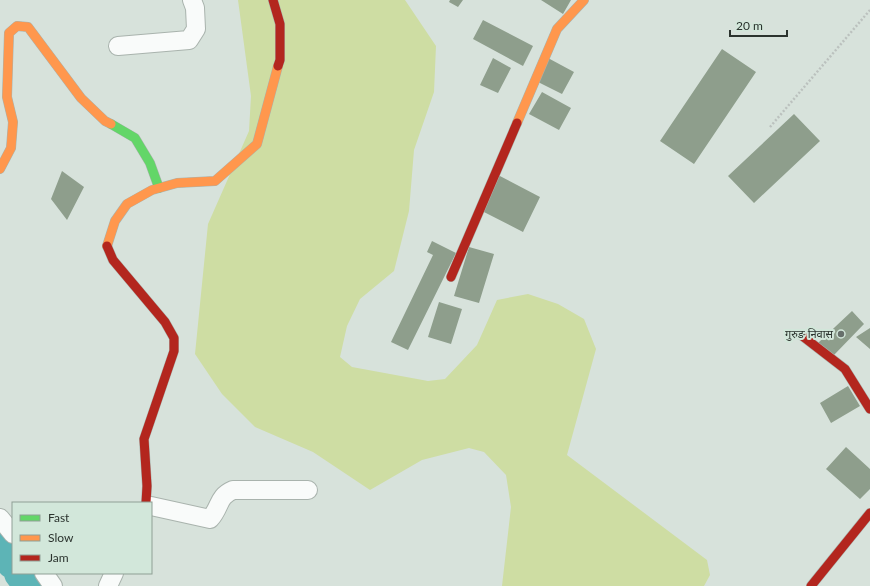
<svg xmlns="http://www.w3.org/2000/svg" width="870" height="586" viewBox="0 0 870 586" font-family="Lato,'Noto Sans Devanagari',sans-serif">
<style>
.green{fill:#cedda3}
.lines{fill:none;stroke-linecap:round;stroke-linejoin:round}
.river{stroke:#5db4b6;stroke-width:34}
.building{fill:#8e9e8c}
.street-casing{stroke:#a9b3ad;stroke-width:20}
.fast-casing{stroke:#a9b3ad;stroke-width:10}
.slow-casing{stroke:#a9b3ad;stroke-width:10}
.jam-casing{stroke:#a9b3ad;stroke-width:10}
.path{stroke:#bbc1be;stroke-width:2.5;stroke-dasharray:2 2;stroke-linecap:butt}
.street{stroke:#f9fbfa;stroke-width:18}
.fast{stroke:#63d668;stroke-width:9}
.slow{stroke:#ff974d;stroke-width:9}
.jam{stroke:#b3261e;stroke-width:9}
.poi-dot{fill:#67706b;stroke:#d2e7da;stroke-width:1.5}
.labels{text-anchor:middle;stroke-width:4;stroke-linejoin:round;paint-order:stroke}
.poi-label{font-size:11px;fill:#2b332e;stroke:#d2e7da;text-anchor:end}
</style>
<rect width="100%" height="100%" fill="#d7e2db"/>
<path class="green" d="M238,0H405L436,46L434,92L414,150L409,211L394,271L360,299L347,326L340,357L352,367L428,381L445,379L477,345L497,300L528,294L558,304L584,319L596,349L567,455L707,560L710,575L704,586H502L511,507L506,475L484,452L469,448L422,460L370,490L313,452L255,427L222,394L195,354L208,224L249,131L251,96Z"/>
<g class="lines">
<path class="river" d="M0,545L13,562
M21,573L31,586"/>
</g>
<path class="building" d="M450,0H463L458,7L449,2Z
M541,0H571L563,14Z
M483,20L533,46L523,66L473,39Z
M722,49L756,72L694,164L660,141Z
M493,58L511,68L498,93L480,85Z
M548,58L574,72L562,94L536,81Z
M542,92L571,108L559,130L529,114Z
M794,114L820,141L754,203L728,176Z
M62,171L84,187L67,220L51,199Z
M498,175L540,197L523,232L480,210Z
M432,241L456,253L408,350L391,342L433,255L427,252Z
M469,247L494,254L479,303L454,296Z
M439,302L462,309L451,344L428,337Z
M852,311L864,324L833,356L818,343Z
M870,328V349L856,337Z
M848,386L860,406L831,423L820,403Z
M846,447L870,469V489L860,499L826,469Z"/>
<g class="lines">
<g class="street-casing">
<path id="street" d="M118,46L189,40L196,29L195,8L192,0
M151,506L210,519C221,507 217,497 233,490H308
M0,518L13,534
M44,573L53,586
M108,586L114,573"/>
</g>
<g class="fast-casing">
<path id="fast" d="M111,124L135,138L150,163L159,188"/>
</g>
<g class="slow-casing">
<path id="slow" d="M517,123L557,29L584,0
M0,169L11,148L13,122L7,97L9,33L17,26L28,27L81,98L105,121L111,124
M107,246L115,221L127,204L152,190L177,183L215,181L257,144L278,66"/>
</g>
<g class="jam-casing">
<path id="jam" d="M273,0L280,24V60L278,66
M107,246L113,260L165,322L174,338V351L144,439L147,486L146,503
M451,277L517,123
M801,335L845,369L870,409
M811,586L870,513"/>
</g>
<path class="path" d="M770,127L870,10"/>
<use href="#street" class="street"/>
<use href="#fast" class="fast"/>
<use href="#slow" class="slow"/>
<use href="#jam" class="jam"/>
</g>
<circle class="poi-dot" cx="841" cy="334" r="4"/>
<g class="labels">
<g class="poi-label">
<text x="833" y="338">गुरुङ निवास</text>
</g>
</g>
<rect x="12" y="502" width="140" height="72" fill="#d2e7da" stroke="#8f9f95"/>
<rect x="20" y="515" width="20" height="6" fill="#63d668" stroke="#8f9f95"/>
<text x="48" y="522" font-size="12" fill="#2b332e">Fast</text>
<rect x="20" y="535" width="20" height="6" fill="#ff974d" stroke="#8f9f95"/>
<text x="48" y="542" font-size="12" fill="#2b332e">Slow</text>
<rect x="20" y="555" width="20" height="6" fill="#b3261e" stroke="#8f9f95"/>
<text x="48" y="562" font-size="12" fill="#2b332e">Jam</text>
<path d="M730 30v6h57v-6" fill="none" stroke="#2b332e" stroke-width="2"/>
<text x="736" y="30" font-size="12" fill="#2b332e" stroke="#d2e7da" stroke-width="3" paint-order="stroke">20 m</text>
</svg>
